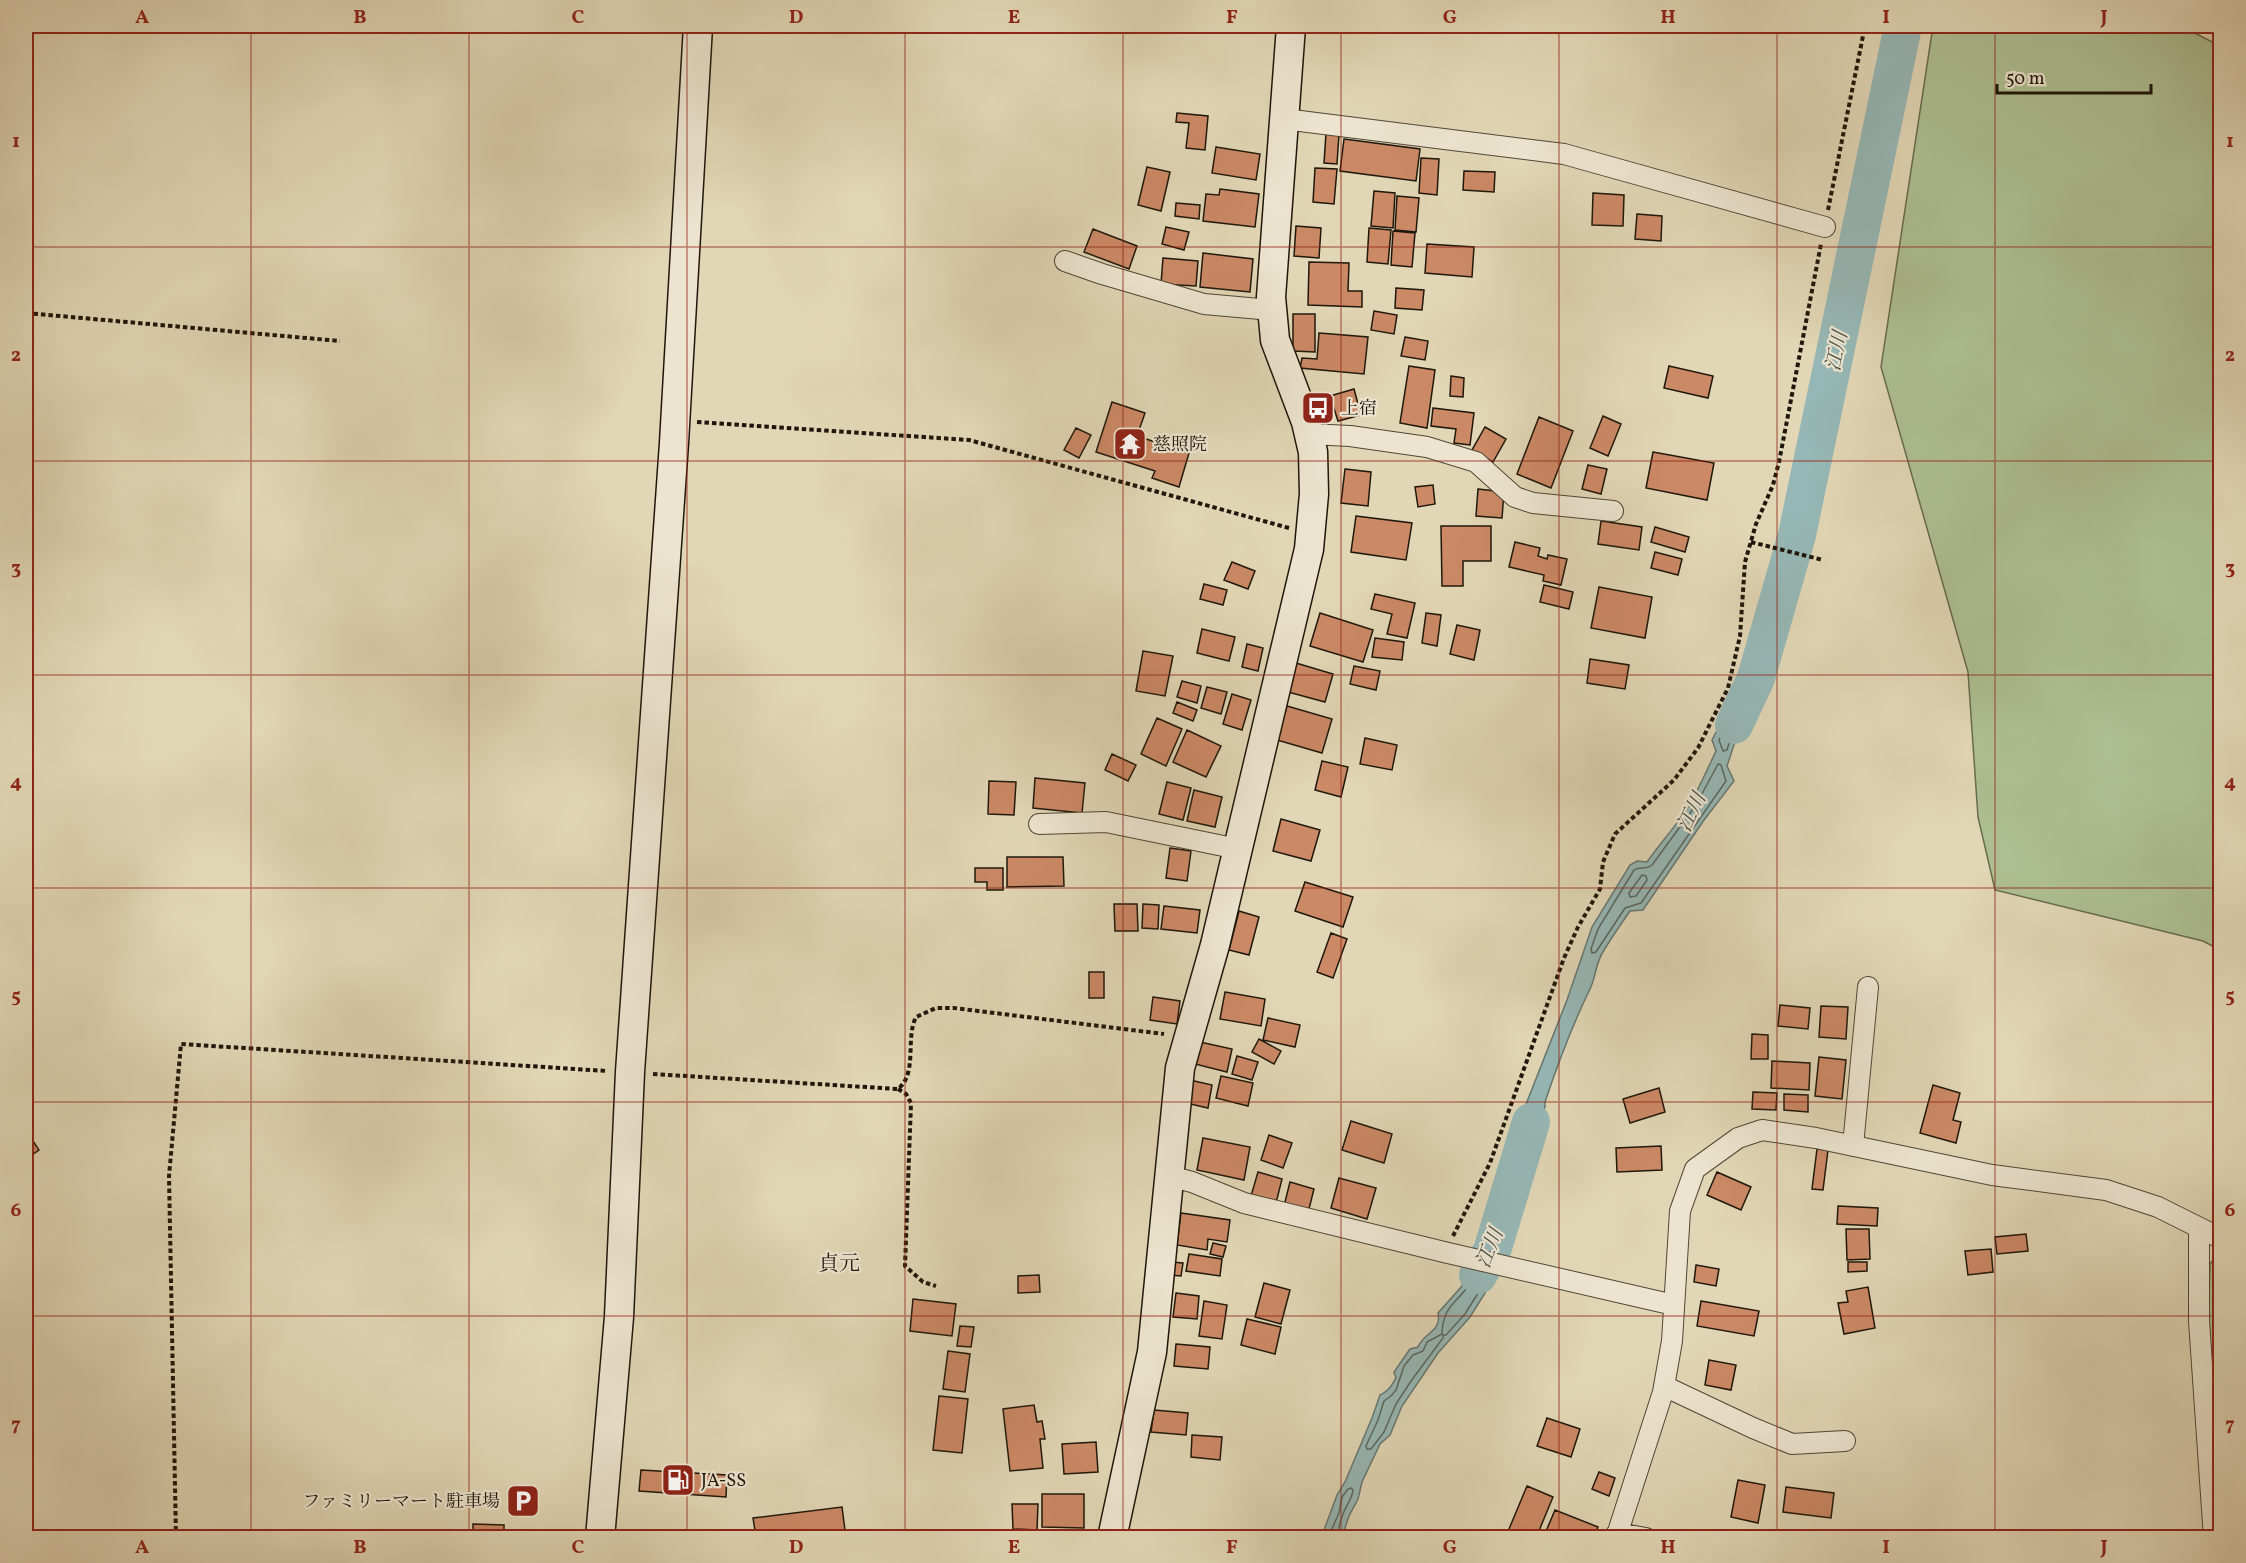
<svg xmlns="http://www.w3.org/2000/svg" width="2246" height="1563" viewBox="0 0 2246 1563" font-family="Vollkorn,'Noto Serif JP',serif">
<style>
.green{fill:#adbf92;stroke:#666b4e;stroke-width:1.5}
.water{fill:#96b7b5;stroke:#667771;stroke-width:1.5}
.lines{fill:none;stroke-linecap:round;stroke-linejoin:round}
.shore{stroke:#5a6760;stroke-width:1.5}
.river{stroke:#96b7b5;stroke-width:38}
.building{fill:#cb8965;stroke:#1f170b;stroke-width:1.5}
.street-casing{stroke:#504736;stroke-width:22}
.secondary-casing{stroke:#1f170b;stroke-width:31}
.path{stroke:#1f170b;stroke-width:4;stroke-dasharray:4.5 3;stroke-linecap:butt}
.street{stroke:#ece4cf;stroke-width:20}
.secondary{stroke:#ece4cf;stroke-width:28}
.grid{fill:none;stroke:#8f2418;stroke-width:1.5;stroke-opacity:0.55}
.labels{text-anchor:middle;stroke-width:4.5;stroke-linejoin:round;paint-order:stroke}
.poi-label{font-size:18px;fill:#1f170b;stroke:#ece4cf;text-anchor:start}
.water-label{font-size:20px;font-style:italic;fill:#494f46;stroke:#ece4cf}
.quarter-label{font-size:21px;fill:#1f170b;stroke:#ece4cf}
.neatline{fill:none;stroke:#8f2418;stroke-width:2}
.grid-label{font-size:20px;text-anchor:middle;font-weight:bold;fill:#8f2418}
</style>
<rect width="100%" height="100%" fill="#e1d6b5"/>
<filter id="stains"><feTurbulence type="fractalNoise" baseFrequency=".00333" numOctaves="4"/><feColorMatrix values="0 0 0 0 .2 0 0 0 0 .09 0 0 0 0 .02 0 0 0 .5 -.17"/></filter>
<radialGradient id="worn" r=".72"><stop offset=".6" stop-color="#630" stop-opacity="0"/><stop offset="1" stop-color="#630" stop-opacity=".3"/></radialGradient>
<path class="green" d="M1933,26H2181L2220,46V950L2203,941L1995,890L1978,817L1968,672L1881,367Z
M2220,1250V1538L2210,1391L2209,1297L2210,1264Z"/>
<path class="water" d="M1756,678L1727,766L1734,781L1704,820L1643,910L1630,911C1621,924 1612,937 1604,950C1595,964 1596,977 1590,989C1572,1026 1558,1063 1545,1102V1107L1536,1124L1520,1169L1515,1171L1506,1163L1510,1145L1567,1000L1592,927L1630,865L1637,861L1647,862C1661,842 1679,823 1691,802C1700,786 1708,768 1716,751L1712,740L1739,688L1746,689Z
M1465,1267L1497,1274L1470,1317L1438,1353L1402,1406L1390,1435L1380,1444L1362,1482L1358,1499L1349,1516L1342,1537L1321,1538L1337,1495L1345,1482L1372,1418L1380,1395C1389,1391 1391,1386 1396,1378L1394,1372L1410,1349L1418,1347C1424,1332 1442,1332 1438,1313L1462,1286L1465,1279Z"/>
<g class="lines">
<path class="shore" d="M1735,713L1737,717L1727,750L1723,751L1719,740L1732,715Z
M1718,764L1721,765L1726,781L1641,903L1625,908L1596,952L1592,953L1591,949L1598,929L1634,870C1640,866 1646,870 1652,865L1696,805Z
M1642,875L1646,876L1647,880L1636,896L1630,897L1629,893Z
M1475,1275L1484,1277L1485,1282L1465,1314L1446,1335H1443V1338L1411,1381L1396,1404L1384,1432L1371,1449H1367L1366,1446L1378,1420L1384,1401L1391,1396L1396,1390L1404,1366L1413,1355L1423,1351L1427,1342L1442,1334C1442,1329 1444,1319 1446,1314C1452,1300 1468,1293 1472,1277Z
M1328,1538L1339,1513L1342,1497L1348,1489L1351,1488L1353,1490C1352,1500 1346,1505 1343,1514C1341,1519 1338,1530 1337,1538"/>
<path class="river" d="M1734,725L1756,678L1797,535L1903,26
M1478,1275L1492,1251L1531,1122"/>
</g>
<path class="building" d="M1177,113L1208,116L1205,150L1186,148L1189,123L1176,122Z
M1326,133L1339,134L1337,164L1324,163Z
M1344,139L1420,149L1416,181L1340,171Z
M1216,147L1260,154L1256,180L1212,173Z
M1421,158L1439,159L1437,195L1419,193Z
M1147,167L1170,172L1161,211L1138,205Z
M1315,168L1337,169L1334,204L1313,202Z
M1464,171L1495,172L1494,192L1463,190Z
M1220,189L1259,194L1255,227L1203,221L1206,194L1219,195Z
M1374,191L1395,193L1393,228L1371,226Z
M1593,193L1624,195L1623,226L1592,225Z
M1397,196L1419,198L1416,232L1395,230Z
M1176,203L1200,205L1199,219L1175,216Z
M1637,214L1662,216L1661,241L1635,239Z
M1296,226L1321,228L1319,258L1294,256Z
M1166,227L1189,232L1184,250L1162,244Z
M1369,228L1391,230L1388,264L1367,262Z
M1093,229L1137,246L1129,269L1084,252Z
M1393,231L1415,233L1412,267L1391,265Z
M1427,244L1474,247L1472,277L1425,273Z
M1203,253L1253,259L1250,292L1200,287Z
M1163,258L1198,261L1196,286L1161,284Z
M1309,262L1349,263L1348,291H1362V307L1308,305Z
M1396,288L1424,290L1422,310L1395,308Z
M1374,311L1397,315L1394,334L1371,330Z
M1293,314H1315V352L1293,351Z
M1319,333L1368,337L1364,374L1300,368L1302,358L1317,359Z
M1405,337L1428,341L1425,360L1401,356Z
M1409,366L1435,370L1427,428L1400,423Z
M1669,366L1713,376L1708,398L1664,388Z
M1451,376L1464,378L1463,397L1450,396Z
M1354,389L1361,415L1338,421L1330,396Z
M1112,402L1145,413L1137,436L1189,453L1179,487L1152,478L1155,471L1096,452Z
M1433,408L1474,413L1470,445L1454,443L1456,429L1431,426Z
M1603,416L1621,424L1608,456L1590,448Z
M1539,417L1573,431L1551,488L1517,474Z
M1485,427L1506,439L1493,462L1472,450Z
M1076,428L1091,435L1079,458L1064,450Z
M1653,452L1714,463L1707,500L1646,488Z
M1588,465L1607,469L1601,494L1582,489Z
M1345,469L1371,472L1368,506L1341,503Z
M1433,485L1435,504L1418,507L1415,487Z
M1478,489L1504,492L1502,518L1476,516Z
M1356,516L1412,523L1406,560L1351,552Z
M1601,521L1642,527L1639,550L1598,544Z
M1441,526H1491V561H1463V586H1442Z
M1655,527L1689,537L1685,552L1651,542Z
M1515,542L1540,548L1538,556L1547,559L1548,555L1567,559L1561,585L1543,581L1544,575L1509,567Z
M1655,552L1682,559L1678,575L1651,568Z
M1232,562L1255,571L1248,589L1224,580Z
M1204,584L1227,590L1223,605L1200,599Z
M1544,585L1573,592L1569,609L1540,602Z
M1599,587L1652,597L1645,638L1591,628Z
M1375,594L1415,603L1407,638L1387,634L1392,614L1371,609Z
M1320,613L1373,630L1363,662L1310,646Z
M1426,613L1441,615L1437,646L1422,643Z
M1457,625L1480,630L1474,660L1450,654Z
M1202,629L1235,637L1229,661L1197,653Z
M1375,638L1404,642L1402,660L1372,657Z
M1247,644L1263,648L1258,671L1242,667Z
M1143,651L1173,656L1165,696L1136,691Z
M1590,659L1629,665L1625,689L1587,683Z
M1296,663L1333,674L1325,702L1288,692Z
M1354,666L1380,671L1376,690L1350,684Z
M1182,681L1201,686L1197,703L1177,697Z
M1207,687L1227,692L1221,714L1201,708Z
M1232,694L1251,700L1242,730L1223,724Z
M1177,702L1197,710L1193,721L1173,713Z
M1287,706L1332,719L1322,753L1277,740Z
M1157,718L1182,729L1166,766L1141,754Z
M1187,730L1221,746L1206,777L1173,762Z
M1365,738L1397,745L1392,770L1360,764Z
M1112,754L1136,765L1128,781L1105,770Z
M1322,761L1348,767L1341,797L1315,790Z
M1035,778L1085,783L1082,813L1033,808Z
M989,781L1016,782L1014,815L988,814Z
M1167,782L1191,788L1183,820L1159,814Z
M1194,790L1222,797L1215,827L1187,821Z
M1281,819L1320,830L1311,861L1273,851Z
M1170,848L1191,851L1187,881L1166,878Z
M1007,857H1063L1064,886L1007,887Z
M975,868H1003V890H987V882H975Z
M1305,882L1353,897L1343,927L1295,911Z
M1114,904H1137L1138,931H1115Z
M1143,904L1159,905L1158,929L1142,928Z
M1164,906L1200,910L1197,933L1161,929Z
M1239,911L1259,917L1249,955L1229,950Z
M1331,933L1347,939L1333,978L1317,972Z
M1089,972H1104V998H1089Z
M1225,992L1265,999L1261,1026L1220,1019Z
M1153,997L1180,1001L1177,1024L1150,1020Z
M1780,1005L1810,1008L1808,1029L1778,1026Z
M1821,1006L1848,1007L1846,1039L1819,1037Z
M1268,1018L1300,1025L1295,1047L1263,1040Z
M1752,1034L1768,1035V1059H1751Z
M1259,1039L1281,1051L1274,1064L1252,1052Z
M1200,1042L1232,1049L1227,1072L1195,1064Z
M1237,1056L1258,1062L1252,1080L1232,1074Z
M1819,1057L1846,1060L1842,1099L1815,1096Z
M1772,1061L1810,1063L1809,1090L1771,1088Z
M1221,1076L1253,1083L1248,1106L1216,1098Z
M1190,1080L1212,1085L1208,1108L1186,1103Z
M1933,1085L1960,1093L1953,1120L1961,1122L1956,1143L1920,1133Z
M1659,1088L1665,1112L1630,1123L1623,1099Z
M1753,1092L1777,1093L1776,1110L1752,1109Z
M1784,1094L1808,1095V1112L1784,1110Z
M1351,1121L1392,1134L1384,1163L1342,1150Z
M27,1132L39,1150L26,1159V1133Z
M1269,1135L1292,1143L1283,1168L1261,1160Z
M1203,1138L1250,1147L1244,1180L1197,1170Z
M1661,1146L1662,1170L1617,1172L1616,1148Z
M1817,1149L1828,1150L1823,1190L1812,1189Z
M1258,1172L1282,1179L1276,1203L1251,1196Z
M1717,1172L1751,1187L1741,1210L1707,1195Z
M1339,1178L1376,1188L1367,1219L1331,1208Z
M1290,1182L1314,1189L1308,1213L1284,1206Z
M1838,1206L1878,1208L1877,1226L1837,1224Z
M1181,1213L1230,1220L1227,1242L1208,1239L1207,1250L1177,1245Z
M1846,1229H1869L1870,1259L1847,1260Z
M2026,1234L2028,1251L1997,1254L1995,1237Z
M1213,1243L1226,1246L1223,1257L1210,1254Z
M1991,1249L1993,1272L1968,1275L1965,1251Z
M1189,1254L1222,1259L1220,1276L1186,1271Z
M1171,1262L1183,1263L1181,1276L1170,1275Z
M1848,1262H1867V1271L1848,1272Z
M1696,1265L1719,1269L1716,1286L1694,1282Z
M1039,1275L1040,1292L1018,1293V1276Z
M1264,1283L1290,1290L1281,1324L1255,1317Z
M1868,1287L1875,1328L1844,1334L1838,1303L1848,1302L1846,1291Z
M1176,1293L1199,1296L1197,1319L1173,1317Z
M913,1299L956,1304L952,1336L910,1331Z
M1204,1301L1227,1305L1222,1339L1199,1336Z
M1701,1301L1759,1311L1754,1336L1697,1326Z
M1247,1319L1281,1327L1275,1354L1241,1345Z
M960,1326L974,1327L971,1347L957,1346Z
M1176,1344L1210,1347L1208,1369L1174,1366Z
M948,1351L970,1354L965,1392L943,1389Z
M1709,1360L1736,1365L1731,1390L1705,1385Z
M939,1396L968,1399L962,1453L933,1450Z
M1034,1405L1037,1422L1042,1421L1045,1439H1040L1043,1468L1010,1471L1003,1409Z
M1154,1410L1188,1413L1186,1435L1151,1432Z
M1547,1418L1580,1429L1571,1457L1537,1446Z
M1192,1435L1222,1437L1220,1460L1191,1457Z
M1096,1442L1098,1472L1064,1474L1062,1444Z
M641,1470L727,1475L726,1497L639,1491Z
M1599,1472L1615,1478L1609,1496L1592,1489Z
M1738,1480L1765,1485L1758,1523L1731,1517Z
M1527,1486L1553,1497L1536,1538H1530L1509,1529Z
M1786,1487L1834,1493L1831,1518L1783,1512Z
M1042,1494H1084V1528L1042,1527Z
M1012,1504H1038L1037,1530L1013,1529Z
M842,1507L846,1538L756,1537L753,1518Z
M1555,1510L1598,1527L1594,1538L1544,1536Z
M473,1524L504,1525V1538H473Z"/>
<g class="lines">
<g class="street-casing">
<path id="street" d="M1284,119L1564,154L1825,227
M1065,261L1102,274L1204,304L1272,310
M1309,434L1350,436L1427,447L1476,462L1515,497L1533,503L1613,511
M1039,824L1106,822L1238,849
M1853,1146L1868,987
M1169,1176L1192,1182L1244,1203L1448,1253L1674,1305
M2199,1229V1321L2214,1538
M1664,1386L1753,1428L1792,1444L1845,1441
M1617,1533L1646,1538
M1616,1538L1663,1392L1672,1341L1680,1211L1695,1169L1738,1138L1762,1130L1816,1138L1992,1175L2106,1190L2158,1207L2220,1238"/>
</g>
<g class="secondary-casing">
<path id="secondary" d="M600,1538L619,1317L630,1072L674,443L698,26
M1112,1538L1152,1352L1180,1068L1215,945L1309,549L1314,494L1313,452L1306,422L1275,340L1271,297L1291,26"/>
</g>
<path class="path" d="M1828,210L1865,26
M26,313L340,341
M697,422L969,440L1289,528
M1751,542L1823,560
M653,1074L898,1089C918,1073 905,1039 916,1017L936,1008H954L1164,1034
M898,1089L906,1094L911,1103L905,1266L923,1282L936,1286
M1453,1236L1490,1163L1564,958L1578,927L1600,889L1603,862L1615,834L1674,780L1698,748L1728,688L1740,636L1745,562L1756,524L1773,485L1779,462L1821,244
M176,1538L169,1176L181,1044L607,1071"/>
<use href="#street" class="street"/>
<use href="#secondary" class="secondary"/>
</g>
<path class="grid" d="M251,26V1538M469,26V1538M687,26V1538M905,26V1538M1123,26V1538M1341,26V1538M1559,26V1538M1777,26V1538M1995,26V1538M26,247H2220M26,461H2220M26,675H2220M26,888H2220M26,1102H2220M26,1316H2220"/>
<defs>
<g id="bus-square" transform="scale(1.725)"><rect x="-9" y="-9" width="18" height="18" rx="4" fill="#8f2418" stroke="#ece4cf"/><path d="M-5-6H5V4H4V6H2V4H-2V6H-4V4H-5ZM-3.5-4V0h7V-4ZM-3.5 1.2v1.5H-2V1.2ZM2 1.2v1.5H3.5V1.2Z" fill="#fff"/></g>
<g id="temple-square" transform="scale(1.725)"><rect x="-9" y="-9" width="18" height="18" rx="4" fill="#8f2418" stroke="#ece4cf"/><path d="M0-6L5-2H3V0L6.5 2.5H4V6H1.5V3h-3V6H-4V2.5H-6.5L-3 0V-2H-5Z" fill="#fff"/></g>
<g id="fuel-square" transform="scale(1.725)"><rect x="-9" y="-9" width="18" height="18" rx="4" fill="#8f2418" stroke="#ece4cf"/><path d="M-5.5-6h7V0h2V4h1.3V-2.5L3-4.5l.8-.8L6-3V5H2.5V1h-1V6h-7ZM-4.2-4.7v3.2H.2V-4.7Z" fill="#fff"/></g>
<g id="parking-square" transform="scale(1.725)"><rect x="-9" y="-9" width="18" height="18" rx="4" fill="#8f2418" stroke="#ece4cf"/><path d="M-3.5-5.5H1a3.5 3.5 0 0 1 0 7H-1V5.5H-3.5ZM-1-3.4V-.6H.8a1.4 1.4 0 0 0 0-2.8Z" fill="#fff"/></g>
</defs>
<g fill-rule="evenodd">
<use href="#bus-square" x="1318" y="408"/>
<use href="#temple-square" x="1130" y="444"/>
<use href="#fuel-square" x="678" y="1480"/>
<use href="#parking-square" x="523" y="1501"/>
</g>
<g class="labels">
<g class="poi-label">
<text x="1341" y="414">上宿</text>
<text x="1153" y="450">慈照院</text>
<text x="701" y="1486">JA-SS</text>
<text x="500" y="1507" text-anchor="end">ファミリーマート駐車場</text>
</g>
<g class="water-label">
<text transform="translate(1836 351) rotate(-78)" y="7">江川</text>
<text transform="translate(1691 812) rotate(-64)" y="7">江川</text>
<text transform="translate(1489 1248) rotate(-68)" y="7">江川</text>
</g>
<g class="quarter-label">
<text x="839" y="1270">貞元</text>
</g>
</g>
<rect width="2246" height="1563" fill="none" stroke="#e1d6b5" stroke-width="66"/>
<path d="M1997 84v9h154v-9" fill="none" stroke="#1f170b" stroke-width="3"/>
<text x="2006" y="84" font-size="18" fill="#1f170b" stroke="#ece4cf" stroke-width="4.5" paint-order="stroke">50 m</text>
<rect x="33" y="33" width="2180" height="1497" class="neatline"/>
<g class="grid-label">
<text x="142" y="23">A</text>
<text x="360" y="23">B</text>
<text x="578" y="23">C</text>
<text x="796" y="23">D</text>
<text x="1014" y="23">E</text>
<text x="1232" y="23">F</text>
<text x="1450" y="23">G</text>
<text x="1668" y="23">H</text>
<text x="1886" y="23">I</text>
<text x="2104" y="23">J</text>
<text x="16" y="147">1</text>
<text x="2230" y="147">1</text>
<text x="16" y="361">2</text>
<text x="2230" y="361">2</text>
<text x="16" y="574">3</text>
<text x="2230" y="574">3</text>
<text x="16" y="788">4</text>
<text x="2230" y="788">4</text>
<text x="16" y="1002">5</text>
<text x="2230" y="1002">5</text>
<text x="16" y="1216">6</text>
<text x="2230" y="1216">6</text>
<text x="16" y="1430">7</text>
<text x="2230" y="1430">7</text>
<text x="142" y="1553">A</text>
<text x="360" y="1553">B</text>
<text x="578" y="1553">C</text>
<text x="796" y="1553">D</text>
<text x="1014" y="1553">E</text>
<text x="1232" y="1553">F</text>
<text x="1450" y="1553">G</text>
<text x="1668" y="1553">H</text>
<text x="1886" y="1553">I</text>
<text x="2104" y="1553">J</text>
</g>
<rect width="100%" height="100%" filter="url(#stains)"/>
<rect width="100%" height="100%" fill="url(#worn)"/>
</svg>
